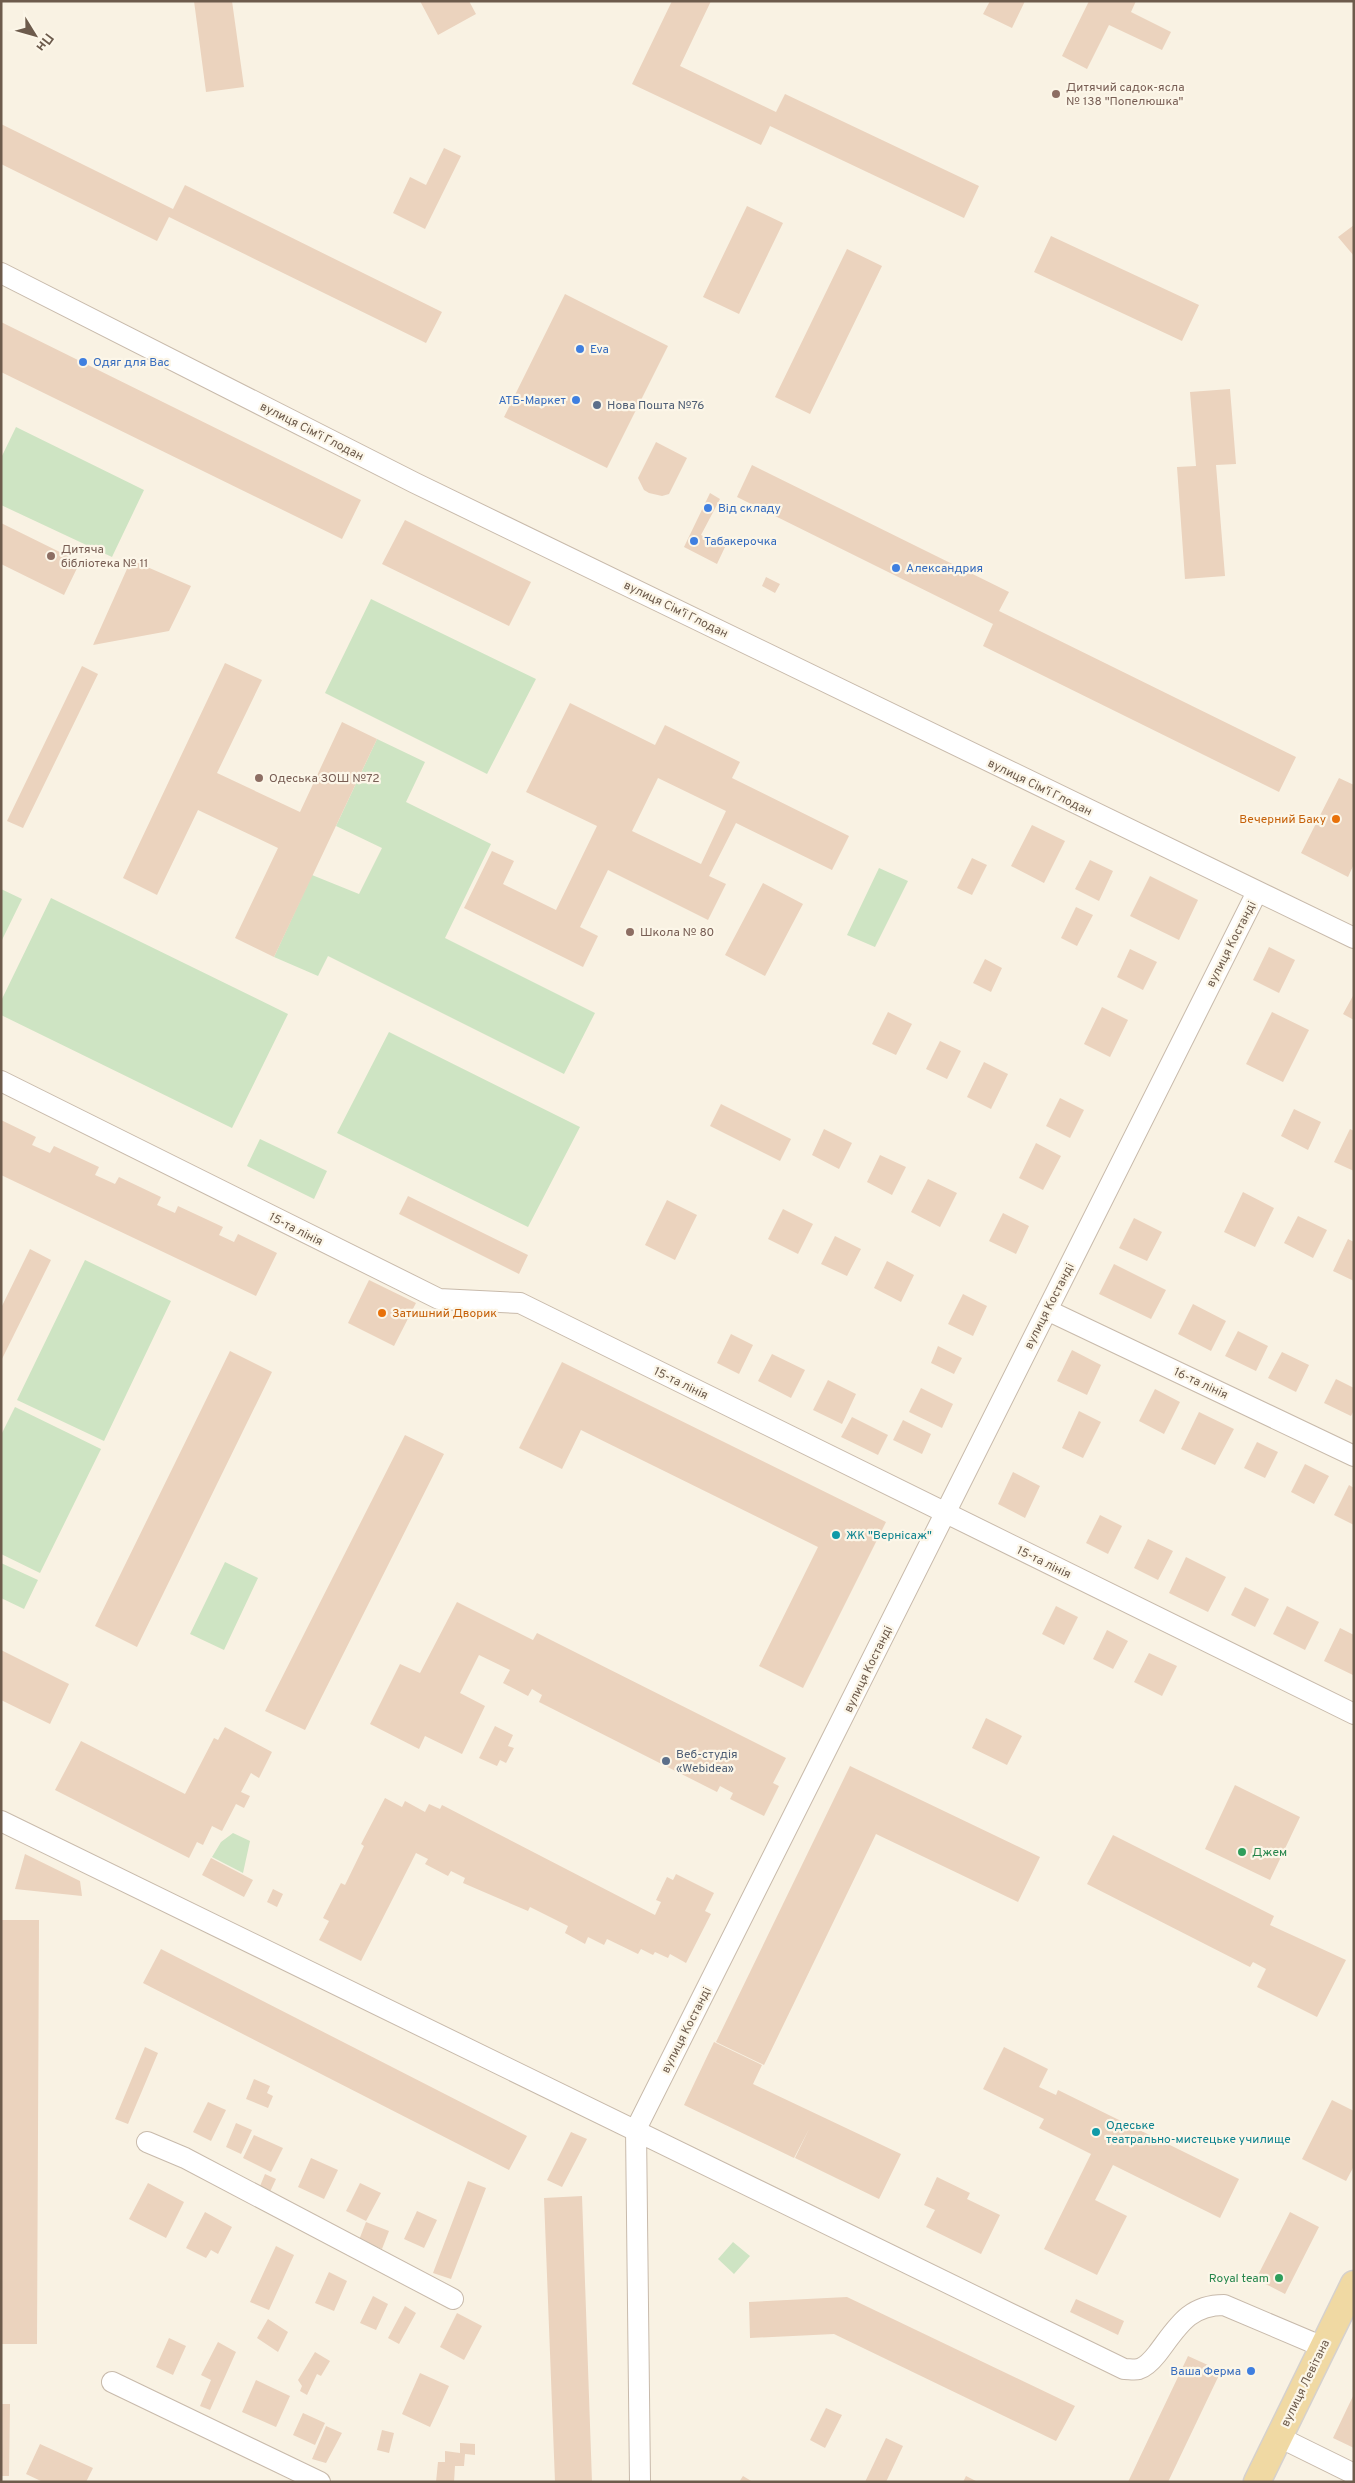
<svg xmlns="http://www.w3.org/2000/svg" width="1355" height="2483" viewBox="0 0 1355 2483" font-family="Overpass,sans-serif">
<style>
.green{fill:#cee4c3}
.building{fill:#ebd3be;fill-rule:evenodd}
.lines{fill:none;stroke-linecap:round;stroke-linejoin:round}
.minor-casing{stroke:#c8baab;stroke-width:22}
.major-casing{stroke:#d6d1cd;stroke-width:29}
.minor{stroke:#fff;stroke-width:20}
.major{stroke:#f0d9a3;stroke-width:26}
.education-dot{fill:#8d6e63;stroke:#fcf6e8;stroke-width:2}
.shop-dot{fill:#3f7fe0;stroke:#fcf6e8;stroke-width:2}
.service-dot{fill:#5c6f8a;stroke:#fcf6e8;stroke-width:2}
.food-dot{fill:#e8710a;stroke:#fcf6e8;stroke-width:2}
.culture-dot{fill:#0f9aa8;stroke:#fcf6e8;stroke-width:2}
.leisure-dot{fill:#2e9e5b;stroke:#fcf6e8;stroke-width:2}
.labels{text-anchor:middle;stroke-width:4.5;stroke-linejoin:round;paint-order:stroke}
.education-label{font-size:12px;fill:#785e54;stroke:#fcf6e8;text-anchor:start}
.shop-label{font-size:12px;fill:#366cbe;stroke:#fcf6e8;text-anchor:start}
.service-label{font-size:12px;fill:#4e5e75;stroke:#fcf6e8;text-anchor:start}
.street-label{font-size:12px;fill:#6d5b4c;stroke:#fcf6e8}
.food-label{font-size:12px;fill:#c56008;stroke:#fcf6e8;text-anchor:end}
.culture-label{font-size:12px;fill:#0d838f;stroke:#fcf6e8;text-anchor:start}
.leisure-label{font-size:12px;fill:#27864d;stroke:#fcf6e8;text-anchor:start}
</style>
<rect width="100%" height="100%" fill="#f9f2e3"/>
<path class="green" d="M16,427L144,490L112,557L1,505V458Z
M371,599L536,679L487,774L325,693Z
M377,739L425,762L406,802L491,844L445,938L595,1013L564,1074L328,956L318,976L274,957L312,875L359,894L382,848L336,826Z
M879,868L908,881L875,947L847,935Z
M1,889L22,899L1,942Z
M51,898L288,1014L232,1128L1,1015V1001Z
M389,1032L580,1127L528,1227L337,1133Z
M260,1139L327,1171L314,1199L247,1166Z
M85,1260L171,1301L104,1441L17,1400Z
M15,1407L101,1449L40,1573L1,1554V1435Z
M225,1562L258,1578L224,1650L190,1634Z
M1,1563L38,1580L24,1609L1,1598Z
M233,1833L250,1841L243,1873L212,1857L221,1842Z
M733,2242L750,2256L734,2274L718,2259Z"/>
<path class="building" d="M194,1H232L244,87L206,92Z
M420,1H469L476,14L438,35Z
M672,1H711L680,66L776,112L785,94L979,186L964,218L770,126L761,145L632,84Z
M990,1H1025L1012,28L983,14Z
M1089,1H1136L1131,12L1171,32L1162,50L1109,25L1087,69L1062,56Z
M1,124L173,209L185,185L442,312L426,343L169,217L157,241L1,164Z
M444,148L461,156L425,229L393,213L410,177L426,185Z
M747,206L783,223L739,314L703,297Z
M1354,225V256L1338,237Z
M1051,236L1199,305L1182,341L1034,272Z
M847,249L882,266L810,414L775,397Z
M565,294L668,346L607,468L504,417Z
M1,322L361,500L342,539L1,372Z
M1230,389L1236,464L1216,465L1225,576L1185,579L1177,467L1196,466L1190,392Z
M656,442L687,458L669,494L662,496L649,493L644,490L638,478Z
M752,465L1009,592L999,611L1296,757L1279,792L983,646L993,624L737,497Z
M710,493L720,499L701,535L725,547L717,564L684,547Z
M405,520L531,582L509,626L382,564Z
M1,523L80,562L64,595L1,564Z
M131,560L191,586L169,631L93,645Z
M766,577L780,584L775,593L762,586Z
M225,663L262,680L217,773L300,812L342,722L377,739L274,957L235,938L278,848L198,810L157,895L123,878Z
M82,666L98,674L23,828L7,821Z
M570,703L655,745L665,725L740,762L732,778L849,836L832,870L736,823L709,876L726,884L708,920L608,870L580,927L598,936L583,967L464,908L492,851L514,861L503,884L556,910L597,826L526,792ZM658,778L726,811L701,864L632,831Z
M1339,778L1354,785V864L1348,877L1301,853Z
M1032,825L1065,841L1044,883L1011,866Z
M972,858L987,865L972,895L957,888Z
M1090,860L1113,871L1099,901L1075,889Z
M1150,876L1198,900L1179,940L1130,916Z
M763,883L803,904L765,976L725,955Z
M1076,907L1093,915L1077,946L1061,938Z
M1269,947L1295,960L1279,993L1253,980Z
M1130,949L1157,962L1143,990L1117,977Z
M985,959L1002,968L991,992L973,983Z
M1354,994V1020L1343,1014Z
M1102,1007L1128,1020L1110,1057L1084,1044Z
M888,1012L912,1024L896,1055L872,1044Z
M1272,1012L1309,1030L1283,1082L1246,1064Z
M940,1041L961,1051L947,1079L926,1069Z
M984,1062L1008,1074L991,1109L967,1097Z
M1060,1098L1084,1110L1070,1138L1046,1126Z
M721,1104L791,1139L780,1161L710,1126Z
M1294,1109L1321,1122L1308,1150L1281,1136Z
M1,1120L36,1137L32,1145L50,1153L54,1146L99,1167L95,1175L104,1179L115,1184L119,1177L161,1197L157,1205L175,1213L178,1206L223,1227L219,1235L234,1242L238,1234L277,1253L256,1296L1,1175Z
M824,1129L852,1143L839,1169L812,1155Z
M1350,1129L1354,1131V1171L1334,1162Z
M1036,1143L1061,1156L1043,1190L1019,1178Z
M880,1155L906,1167L892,1195L867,1182Z
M928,1179L957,1193L940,1227L911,1212Z
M1243,1192L1274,1208L1255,1247L1224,1232Z
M408,1196L528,1255L519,1274L399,1214Z
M667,1200L697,1215L675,1260L645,1245Z
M783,1209L813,1224L798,1254L768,1239Z
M1003,1213L1029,1226L1016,1254L989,1241Z
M1298,1216L1327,1230L1313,1258L1284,1243Z
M1134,1218L1162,1232L1147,1261L1119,1248Z
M835,1236L861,1249L847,1276L821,1264Z
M1348,1239L1354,1242V1281L1333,1271Z
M30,1249L51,1260L1,1361V1308Z
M887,1261L914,1275L901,1302L874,1288Z
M1114,1264L1166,1290L1151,1319L1099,1294Z
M369,1280L416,1303L394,1346L348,1323Z
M963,1294L987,1306L973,1336L948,1324Z
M1193,1304L1226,1321L1211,1351L1178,1334Z
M1238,1331L1268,1346L1256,1371L1225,1356Z
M731,1334L753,1345L739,1374L717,1363Z
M938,1346L962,1358L954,1374L931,1363Z
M1072,1350L1101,1365L1087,1395L1057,1381Z
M230,1351L272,1372L137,1647L95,1626Z
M1282,1352L1309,1365L1296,1392L1268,1378Z
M772,1354L805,1370L791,1398L758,1381Z
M562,1362L886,1522L803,1688L759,1666L818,1547L581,1430L562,1469L519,1448Z
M1336,1379L1354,1388V1410L1351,1416L1324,1403Z
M828,1380L856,1394L842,1424L813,1410Z
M921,1388L953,1404L942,1428L909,1412Z
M1155,1389L1180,1402L1164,1434L1139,1421Z
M1079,1411L1101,1422L1083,1458L1062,1448Z
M1199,1412L1234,1429L1215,1465L1181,1449Z
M852,1417L888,1435L878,1455L841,1437Z
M903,1420L931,1434L922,1454L893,1440Z
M405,1435L444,1454L305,1730L265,1711Z
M1257,1442L1278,1452L1265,1478L1244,1468Z
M1305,1464L1329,1476L1314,1504L1291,1492Z
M1013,1472L1040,1486L1025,1518L998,1504Z
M1349,1485L1354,1488V1525L1334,1515Z
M1100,1515L1122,1526L1108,1554L1086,1543Z
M1148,1539L1173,1551L1158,1580L1134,1568Z
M1186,1557L1226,1577L1208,1612L1169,1593Z
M1245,1587L1269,1599L1255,1627L1231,1615Z
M457,1602L533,1640L537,1633L786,1758L773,1783L779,1786L764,1816L730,1799L733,1793L720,1786L717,1792L539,1702L542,1695L532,1689L528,1696L503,1683L510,1670L479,1655L460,1693L485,1706L462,1754L425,1736L419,1749L370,1724L400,1664L420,1673Z
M1056,1606L1078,1617L1064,1645L1042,1634Z
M1287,1606L1319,1622L1305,1650L1273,1634Z
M1340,1628L1354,1635L1353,1675L1324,1661Z
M1107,1630L1128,1641L1113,1669L1093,1659Z
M1,1650L69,1684L50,1724L1,1700Z
M1149,1653L1177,1666L1162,1696L1134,1682Z
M986,1718L1022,1736L1007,1765L972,1748Z
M495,1726L513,1735L508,1746L514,1748L506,1763L500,1760L497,1766L479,1758Z
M225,1727L272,1752L259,1778L251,1773L241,1792L250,1796L244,1808L236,1804L222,1831L212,1826L203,1845L197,1842L189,1858L55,1790L81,1741L185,1794L214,1738L218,1740Z
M850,1766L1040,1857L1018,1902L876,1834L764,2065L716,2042Z
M1235,1785L1300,1817L1270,1880L1205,1849Z
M385,1798L402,1807L405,1801L425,1812L429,1804L440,1809L442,1805L655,1915L661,1902L656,1900L667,1877L673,1880L676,1874L714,1893L705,1911L711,1914L686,1963L670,1954L668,1958L655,1952L653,1955L641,1949L638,1954L607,1939L604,1945L588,1937L585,1944L565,1933L568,1926L530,1907L528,1911L463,1883L465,1878L451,1871L448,1876L425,1864L428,1859L416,1853L361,1961L319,1940L329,1921L323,1918L341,1883L345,1885L364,1846L361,1844Z
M1113,1835L1274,1916L1270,1925L1346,1960L1317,2017L1257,1987L1266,1969L1253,1962L1250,1967L1087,1884Z
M25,1854L80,1881L82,1896L15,1889Z
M211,1858L253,1880L244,1897L202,1875Z
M273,1889L283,1894L277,1907L267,1902Z
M1,1920H39L37,2344H1Z
M161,1949L527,2136L509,2170L143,1983Z
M714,2042L762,2065L753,2084L901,2154L879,2199L795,2158L809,2129L794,2158L684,2105Z
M145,2047L158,2053L128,2124L115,2119Z
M1004,2047L1048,2069L1039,2087L1056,2095L1058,2090L1239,2179L1220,2218L1113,2165L1095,2200L1127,2216L1097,2275L1044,2249L1091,2154L1039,2128L1044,2119L983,2089Z
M254,2079L270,2086L267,2093L273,2096L268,2108L246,2099Z
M1332,2100L1354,2111V2166L1346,2181L1302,2159Z
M208,2102L226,2110L211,2141L193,2132Z
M236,2123L252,2130L241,2154L226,2147Z
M571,2132L587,2139L562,2187L547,2180Z
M254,2135L283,2148L271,2172L243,2158Z
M311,2158L338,2170L324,2199L298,2187Z
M265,2174L276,2179L268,2196L258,2191Z
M937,2177L970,2193L967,2199L1000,2215L981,2254L926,2227L935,2210L924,2205Z
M468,2181L486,2188L451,2279L433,2273Z
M148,2183L184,2202L166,2238L129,2219Z
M360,2183L381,2193L366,2221L346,2211Z
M582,2196L592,2482H555L544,2198Z
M417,2211L437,2220L424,2248L404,2239Z
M205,2212L232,2227L218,2254L211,2250L206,2258L186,2248Z
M1290,2212L1319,2227L1285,2294L1256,2279Z
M366,2222L389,2231L382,2249L359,2240Z
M276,2246L294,2255L269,2310L250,2302Z
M329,2272L347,2281L334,2311L315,2303Z
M373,2296L388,2304L376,2330L360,2323Z
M847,2297L1075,2406L1056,2441L834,2334L750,2338L749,2302Z
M1076,2299L1124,2321L1118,2335L1070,2312Z
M405,2306L416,2313L399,2344L388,2338Z
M457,2313L482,2326L464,2360L440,2347Z
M268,2319L288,2332L278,2352L257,2338Z
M169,2338L186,2346L173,2375L156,2367Z
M218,2342L236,2352L210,2410L200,2406L211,2380L201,2375Z
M315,2352L330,2361L321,2376L317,2374L307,2395L300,2391L302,2386L298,2380Z
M1188,2356L1221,2371L1168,2482H1128Z
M420,2373L449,2386L430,2427L402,2414Z
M256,2380L290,2396L276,2427L242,2412Z
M1354,2394V2448L1333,2438Z
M1,2404H10L9,2476H1Z
M826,2408L842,2415L825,2448L810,2440Z
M303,2413L325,2423L315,2445L293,2435Z
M326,2426L342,2433L326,2463L312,2459Z
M382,2430L394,2433L389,2453L377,2450Z
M886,2438L903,2446L886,2482H865Z
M460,2443L475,2444V2455L465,2454L464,2466H455L454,2482H436L438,2462H445V2451L460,2453Z
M40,2444L93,2468L86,2482H43L26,2474Z
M743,2476L753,2482H739Z
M966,2476L978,2482H963Z"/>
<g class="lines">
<g class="minor-casing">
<path id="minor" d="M1,273L415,483L1354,938
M1,1081L439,1299L520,1303L1354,1714
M1047,1310L1354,1456
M1,1821L1124,2369C1129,2369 1135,2370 1139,2369C1146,2367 1153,2359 1157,2354C1177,2328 1188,2305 1224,2305L1323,2347
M147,2142L185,2158L453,2299
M112,2382L320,2482
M1279,2437L1354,2474
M640,2482L636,2129L1257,892"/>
</g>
<g class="major-casing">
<path id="major" d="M1257,2482L1354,2284"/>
</g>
<use href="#minor" class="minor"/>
<use href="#major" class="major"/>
</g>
<g class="education-dot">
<circle cx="1056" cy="94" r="5"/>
<circle cx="51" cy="556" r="5"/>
<circle cx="259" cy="778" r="5"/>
<circle cx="630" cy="932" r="5"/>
</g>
<g class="shop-dot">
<circle cx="580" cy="349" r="5"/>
<circle cx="83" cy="362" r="5"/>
<circle cx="576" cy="400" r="5"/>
<circle cx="708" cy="508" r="5"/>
<circle cx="694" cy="541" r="5"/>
<circle cx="896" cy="568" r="5"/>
<circle cx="1251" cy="2371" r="5"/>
</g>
<g class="service-dot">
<circle cx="597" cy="405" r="5"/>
<circle cx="666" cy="1761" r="5"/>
</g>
<g class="food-dot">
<circle cx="1336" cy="819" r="5"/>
<circle cx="382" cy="1313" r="5"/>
</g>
<g class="culture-dot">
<circle cx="836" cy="1535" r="5"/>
<circle cx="1096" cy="2132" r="5"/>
</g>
<g class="leisure-dot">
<circle cx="1242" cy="1852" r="5"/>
<circle cx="1279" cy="2278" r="5"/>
</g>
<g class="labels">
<g class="education-label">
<text x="1066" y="91">Дитячий садок-ясла<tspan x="1066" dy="14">№ 138 "Попелюшка"</tspan></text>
<text x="61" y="553">Дитяча<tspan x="61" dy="14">бібліотека № 11</tspan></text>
<text x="269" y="782">Одеська ЗОШ №72</text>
<text x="640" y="936">Школа № 80</text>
</g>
<g class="shop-label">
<text x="590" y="353">Eva</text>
<text x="93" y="366">Одяг для Вас</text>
<text x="566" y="404" text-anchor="end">АТБ-Маркет</text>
<text x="718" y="512">Від складу</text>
<text x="704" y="545">Табакерочка</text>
<text x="906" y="572">Александрия</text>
<text x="1241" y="2375" text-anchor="end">Ваша Ферма</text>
</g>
<g class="service-label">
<text x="607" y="409">Нова Пошта №76</text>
<text x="676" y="1758">Веб-студія<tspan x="676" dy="14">«Webidea»</tspan></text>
</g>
<g class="street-label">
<text transform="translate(312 431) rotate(27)" y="4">вулиця Сім'ї Глодан</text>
<text transform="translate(676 609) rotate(26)" y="4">вулиця Сім'ї Глодан</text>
<text transform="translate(1040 787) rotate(26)" y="4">вулиця Сім'ї Глодан</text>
<text transform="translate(1231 944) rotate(-63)" y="4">вулиця Костанді</text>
<text transform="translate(296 1229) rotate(27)" y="4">15-та лінія</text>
<text transform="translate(1049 1306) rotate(-63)" y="4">вулиця Костанді</text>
<text transform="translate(681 1383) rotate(26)" y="4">15-та лінія</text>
<text transform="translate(1201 1383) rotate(25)" y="4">16-та лінія</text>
<text transform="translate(1044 1562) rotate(26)" y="4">15-та лінія</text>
<text transform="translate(868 1669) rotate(-64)" y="4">вулиця Костанді</text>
<text transform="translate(686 2030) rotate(-63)" y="4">вулиця Костанді</text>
<text transform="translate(1305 2383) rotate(-64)" y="4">вулиця Левітана</text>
</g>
<g class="food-label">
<text x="1326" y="823">Вечерний Баку</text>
<text x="392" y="1317" text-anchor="start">Затишний Дворик</text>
</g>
<g class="culture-label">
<text x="846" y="1539">ЖК "Вернісаж"</text>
<text x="1106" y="2129">Одеське<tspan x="1106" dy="14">театрально-мистецьке училище</tspan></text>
</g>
<g class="leisure-label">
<text x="1252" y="1856">Джем</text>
<text x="1269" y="2282" text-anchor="end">Royal team</text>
</g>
</g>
<rect width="1355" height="2483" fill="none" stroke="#6d5b4c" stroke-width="5"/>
<g transform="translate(35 35) rotate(127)" stroke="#fcf6e8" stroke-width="4" paint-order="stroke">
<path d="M0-4L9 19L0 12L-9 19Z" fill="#6d5b4c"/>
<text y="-8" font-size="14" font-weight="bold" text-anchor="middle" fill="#6d5b4c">Пн</text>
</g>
</svg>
